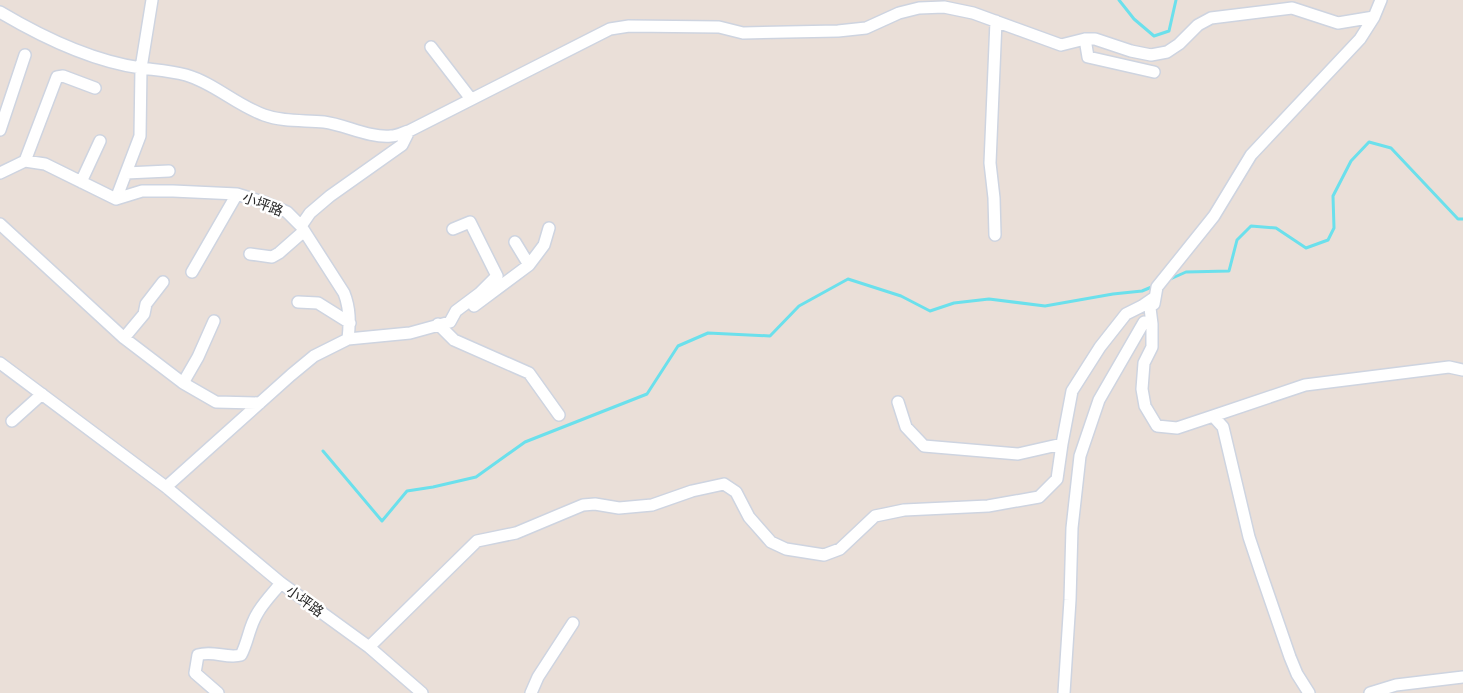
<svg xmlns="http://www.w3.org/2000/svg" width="1463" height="693" viewBox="0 0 1463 693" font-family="'Asap Condensed','Noto Sans TC',sans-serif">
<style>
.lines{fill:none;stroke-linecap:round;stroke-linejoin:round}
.stream{stroke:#6be0ec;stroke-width:3}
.minor-casing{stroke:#ced4e0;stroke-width:14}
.minor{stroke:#fff;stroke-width:11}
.labels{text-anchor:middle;stroke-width:5;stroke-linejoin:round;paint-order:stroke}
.street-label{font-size:14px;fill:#272727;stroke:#fff}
</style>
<rect width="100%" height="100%" fill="#eadfd8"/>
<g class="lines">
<path class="stream" d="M1119,0L1134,19L1154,36L1169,31L1176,0
M1168,280L1186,272L1229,271L1237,240L1251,226L1276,228L1306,248L1328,240L1334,228L1333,196L1351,161L1369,142L1391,148L1458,219H1463
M323,451L382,521L407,491L433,487L476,477L525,442L647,394L678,346L708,333L770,336L799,306L848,279L901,296L930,311L954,303L989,299L1045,306L1113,294L1142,291L1154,286"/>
<g class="minor-casing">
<path id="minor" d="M0,12C42,37 92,61 141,68C156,70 171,71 186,75C214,83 236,105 264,115C283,122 304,120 324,122C346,125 369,138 391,136C397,136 404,132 409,131L610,29L629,26L719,27L743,33L838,31L866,28L899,13L919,8L944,7L973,13L1061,45L1085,39H1095L1131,51L1151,55L1167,52L1179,44L1198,25L1211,18L1292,8L1338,23L1374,17
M1085,39L1088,57L1154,72
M431,47L471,99
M0,130L25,55
M25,161L57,77L63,76L95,88
M0,173L25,161L45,164L116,199L142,191H173L237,194L263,202L287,212L301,226L344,293C350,308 350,322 348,339L314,356L291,375L166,487
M126,173L169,171
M81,182L100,141
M116,199L140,136L141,68L152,0
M0,224L124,338L183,383L216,402L260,403
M301,226L310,213L330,196L402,145L409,131
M995,235L994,198L990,163L996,21
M515,242L529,265
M250,254L272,257L279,253L304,231
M192,272L237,194
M1155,298L1150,308L1152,324V347L1144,363L1142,389L1145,406L1157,426L1177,428L1213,416L1223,427L1249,537L1261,573L1290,657L1297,674L1309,693
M298,302L318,303L350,323
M1154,304L1157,287L1214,216L1251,155L1360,39L1374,17L1381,0
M474,306L529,265L544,245L549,228
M438,324L454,340L529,373L559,415
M124,338L144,314L146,304L163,282
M348,339L410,333L450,322L456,311L480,293L497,276L470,222L453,229
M0,363L166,487L281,583L369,647L422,693
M183,383L198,357L214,321
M898,402L906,427L924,446L1018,454L1062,444
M1213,416L1305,385L1449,367L1463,370
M12,421L42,394
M369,647L477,541L516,533L583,505L595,504L619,508L652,505L692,491L724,484L736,492L749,517L771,542L786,549L824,555L840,549L875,516L904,510L988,506L1039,497L1057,479L1062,444L1072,391L1100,347L1126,314L1142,306L1155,297
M218,693L195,673L198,655C213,650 227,659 241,655C248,642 249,627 257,614C263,603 273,593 281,583
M531,693L538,677L573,623
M1064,693L1070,600L1072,528L1080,456L1099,400L1144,322
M1370,693L1396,685L1463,677"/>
</g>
<use href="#minor" class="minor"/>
</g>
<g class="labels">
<g class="street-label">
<text transform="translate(263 204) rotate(21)" y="5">小坪路</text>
<text transform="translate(305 601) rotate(36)" y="5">小坪路</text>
</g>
</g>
</svg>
